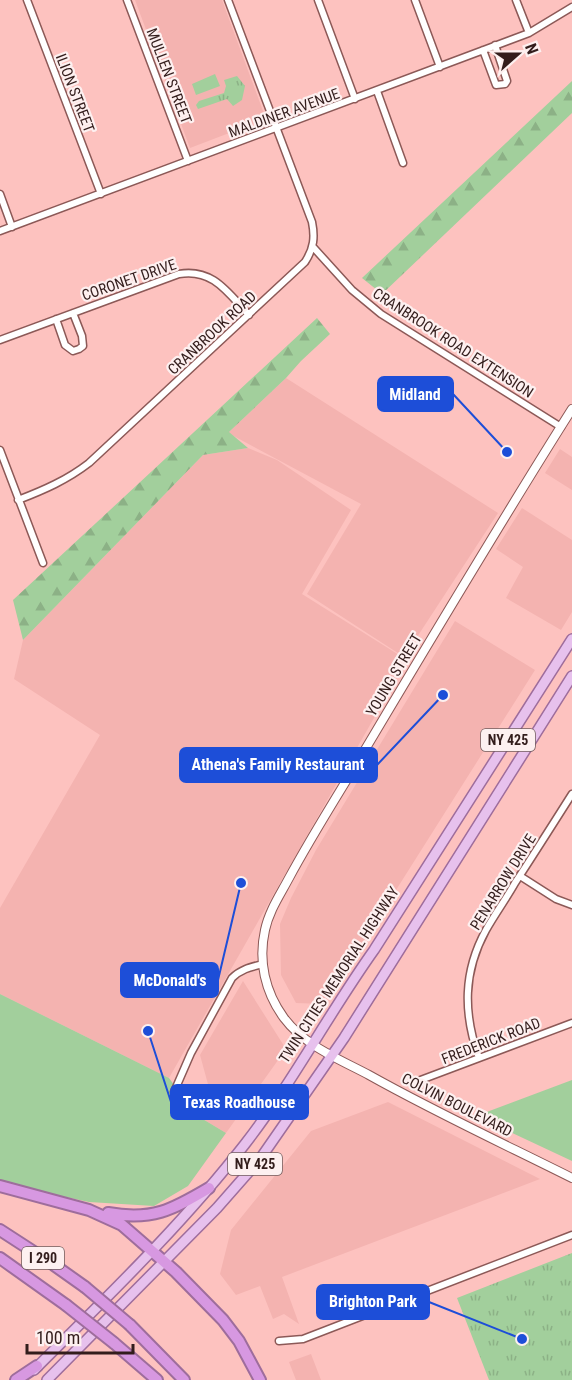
<svg xmlns="http://www.w3.org/2000/svg" width="572" height="1380" viewBox="0 0 572 1380" font-family="'Roboto Condensed',sans-serif">
<style>
.built{fill:#f4b3b0}
.grass{fill:#a2cf9c}
.forest{fill:url(#forest-firs)}
.park{fill:url(#park-tufts)}
.lines{fill:none;stroke-linecap:round;stroke-linejoin:round}
.minor-casing{stroke:#8c5957;stroke-width:9}
.tertiary-casing{stroke:#8c5957;stroke-width:10}
.primary-casing{stroke:#9e6d9c;stroke-width:12}
.motorway-casing{stroke:#9e6d9c;stroke-width:14}
.minor{stroke:#fff;stroke-width:6}
.tertiary{stroke:#fff;stroke-width:8}
.primary{stroke:#e7c1ed;stroke-width:9}
.motorway{stroke:#d798e1;stroke-width:10}
.motorway-bridge-casing{stroke:#9e6d9c;stroke-width:14;stroke-linecap:butt}
.motorway-bridge{stroke:#d798e1;stroke-width:10}
.labels{text-anchor:middle;stroke-width:4.5;stroke-linejoin:round;paint-order:stroke}
.shield{fill:#fdf0f0;stroke:#705c5c;stroke-width:1.5}
.shield-label{font-size:14px;font-weight:bold;fill:#331d1c}
.street-label{font-size:15px;fill:#331d1c;stroke:#fdf0f0}
.leader{fill:none;stroke:#1d4ed8;stroke-width:2}
.callout-dot{fill:#1d4ed8;stroke:#fdf0f0;stroke-width:2}
.callout{fill:#1d4ed8;stroke:#1d4ed8;stroke-width:2}
.callout-label{font-size:16px;text-anchor:middle;font-weight:bold;fill:#fff}
</style>
<defs>
<pattern id="forest-firs" width="22" height="20" patternUnits="userSpaceOnUse" patternTransform="scale(1.5)"><rect width="22" height="20" fill="#a2cf9c"/><path d="M5 1l3.5 6h-7zM16 11l3.5 6h-7z" fill="#8cb186"/></pattern>
<pattern id="park-tufts" width="24" height="20" patternUnits="userSpaceOnUse" patternTransform="scale(1.5)"><rect width="24" height="20" fill="#a2cf9c"/><path d="M3 7l-1-3M5 7V3M7 7l1-3M15 17l-1-3M17 17v-4M19 17l1-3" fill="none" stroke="#8cb186"/></pattern>
</defs>
<rect width="100%" height="100%" fill="#fdc2bf"/>
<path class="built" d="M135,0H222L266,119L190,148Z
M286,378L498,513L404,657L307,594L361,504L228,433Z
M248,448L277,460L351,510L302,594L407,660L169,1078L0,994V908L100,735L14,679L23,640L203,455Z
M560,449L572,457V490L545,473Z
M522,508L572,540V612L561,630L506,598L523,567L496,549Z
M455,621L535,670L324,1004L296,1003L281,975L280,924L291,898L316,850Z
M243,981L286,1049L226,1133L196,1115L209,1088L200,1055Z
M388,1102L540,1179L282,1277L299,1324L284,1314L273,1319L260,1286L236,1295L220,1274L231,1230L311,1131Z
M311,1354L321,1380H296L289,1362Z"/>
<path class="grass" d="M215,74L220,86L196,95L192,84Z
M0,994L169,1078L196,1115L226,1133L188,1186L154,1206L89,1202L42,1192L0,1180Z
M572,1080V1161L476,1116Z"/>
<path class="forest" d="M572,81V113L382,294L362,278Z
M317,318L330,334L301,361L286,378L229,432L248,448L203,455L23,640L13,600Z"/>
<path class="park" d="M237,76L245,86L242,100L233,106L227,99L198,109L196,105L199,101L224,93L226,86L224,80Z
M572,1253V1380H489L457,1298Z"/>
<g class="lines">
<g class="minor-casing">
<path id="minor" d="M27,0L101,194
M127,0L188,161
M318,0L355,99
M415,0L440,67
M516,0L529,33
M483,50L496,85L505,84L507,81L495,45
M377,91L403,163
M0,194L12,227
M0,231L529,33L572,7
M313,247L352,290L381,314L561,427
M56,319L65,345L73,351L79,349L83,346L82,336L73,313
M0,340L179,274C213,268 228,293 249,315
M0,450L43,563
M18,500C44,490 67,480 89,463L305,262C314,248 315,237 312,222L228,0
M520,876L556,899L572,905
M479,1058C463,1013 463,972 486,930C495,914 506,899 515,883C534,854 553,824 572,794
M418,1081L572,1023
M174,1092L191,1053L232,978C241,969 251,967 263,964
M279,1341L303,1339L572,1235"/>
</g>
<g class="tertiary-casing">
<path id="tertiary" d="M572,409C498,526 428,644 357,763C334,801 310,839 289,878C280,895 269,911 265,930C258,961 265,992 284,1018C305,1046 339,1059 369,1075C435,1112 504,1144 572,1178"/>
</g>
<g class="primary-casing">
<path id="primary" d="M34,1370C107,1297 182,1225 245,1144C293,1082 329,1013 374,950L572,639
M47,1380L217,1208L260,1159L344,1038L572,676"/>
</g>
<g class="motorway-casing">
<path id="motorway" d="M0,1186L89,1210L122,1225L176,1272L223,1320L239,1341L260,1380
M108,1213C152,1221 172,1210 209,1188
M0,1230L54,1265L85,1287
M0,1258L66,1305
M130,1325L184,1380
M114,1343L157,1380
M16,1380L37,1366"/>
</g>
<use href="#minor" class="minor"/>
<use href="#tertiary" class="tertiary"/>
<use href="#primary" class="primary"/>
<use href="#motorway" class="motorway"/>
<g class="motorway-bridge-casing">
<path id="motorway-bridge" d="M85,1287L130,1325
M66,1305L114,1343"/>
</g>
<use href="#motorway-bridge" class="motorway-bridge"/>
</g>
<g class="labels">
<g class="shield">
<rect x="481" y="729" width="54" height="22" rx="4.5"/>
<rect x="228" y="1153" width="54" height="22" rx="4.5"/>
<rect x="22" y="1247" width="42" height="22" rx="4.5"/>
</g>
<g class="shield-label">
<text x="508" y="745">NY 425</text>
<text x="255" y="1169">NY 425</text>
<text x="43" y="1263">I 290</text>
</g>
<g class="street-label">
<text transform="translate(169 76) rotate(69)" y="5">MULLEN STREET</text>
<text transform="translate(75 93) rotate(69)" y="5">ILION STREET</text>
<text transform="translate(284 113) rotate(-20)" y="5">MALDINER AVENUE</text>
<text transform="translate(129 280) rotate(-19)" y="5">CORONET DRIVE</text>
<text transform="translate(212 333) rotate(-43)" y="5">CRANBROOK ROAD</text>
<text transform="translate(453 343) rotate(33)" y="5">CRANBROOK ROAD EXTENSION</text>
<text transform="translate(394 675) rotate(-59)" y="5">YOUNG STREET</text>
<text transform="translate(503 882) rotate(-58)" y="5">PENARROW DRIVE</text>
<text transform="translate(339 975) rotate(-57)" y="5">TWIN CITIES MEMORIAL HIGHWAY</text>
<text transform="translate(491 1041) rotate(-21)" y="5">FREDERICK ROAD</text>
<text transform="translate(457 1105) rotate(27)" y="5">COLVIN BOULEVARD</text>
</g>
</g>
<path class="leader" d="M507 452L453 394M443 695L377 765M241 883L218 980M148 1031L171 1102M522 1339L429 1302"/>
<g class="callout-dot">
<circle cx="507" cy="452" r="6"/>
<circle cx="443" cy="695" r="6"/>
<circle cx="241" cy="883" r="6"/>
<circle cx="148" cy="1031" r="6"/>
<circle cx="522" cy="1339" r="6"/>
</g>
<g class="callout">
<rect x="378" y="377" width="75" height="34" rx="6"/>
<rect x="180" y="748" width="197" height="34" rx="6"/>
<rect x="121" y="963" width="97" height="34" rx="6"/>
<rect x="171" y="1085" width="137" height="34" rx="6"/>
<rect x="317" y="1285" width="112" height="34" rx="6"/>
</g>
<g class="callout-label">
<text x="415" y="400">Midland</text>
<text x="278" y="770">Athena's Family Restaurant</text>
<text x="170" y="986">McDonald's</text>
<text x="239" y="1108">Texas Roadhouse</text>
<text x="373" y="1307">Brighton Park</text>
</g>
<g transform="translate(518 54) rotate(69)" stroke="#fdf0f0" stroke-width="4.5" paint-order="stroke">
<path d="M0-4.5L10 22L0 15L-10 22Z" fill="#331d1c"/>
<text y="-9" font-size="16" font-weight="bold" text-anchor="middle" fill="#331d1c">N</text>
</g>
<path d="M27 1344v9h106v-9" fill="none" stroke="#331d1c" stroke-width="3"/>
<text x="36" y="1344" font-size="18" fill="#331d1c" stroke="#fdf0f0" stroke-width="4.5" paint-order="stroke">100 m</text>
</svg>
